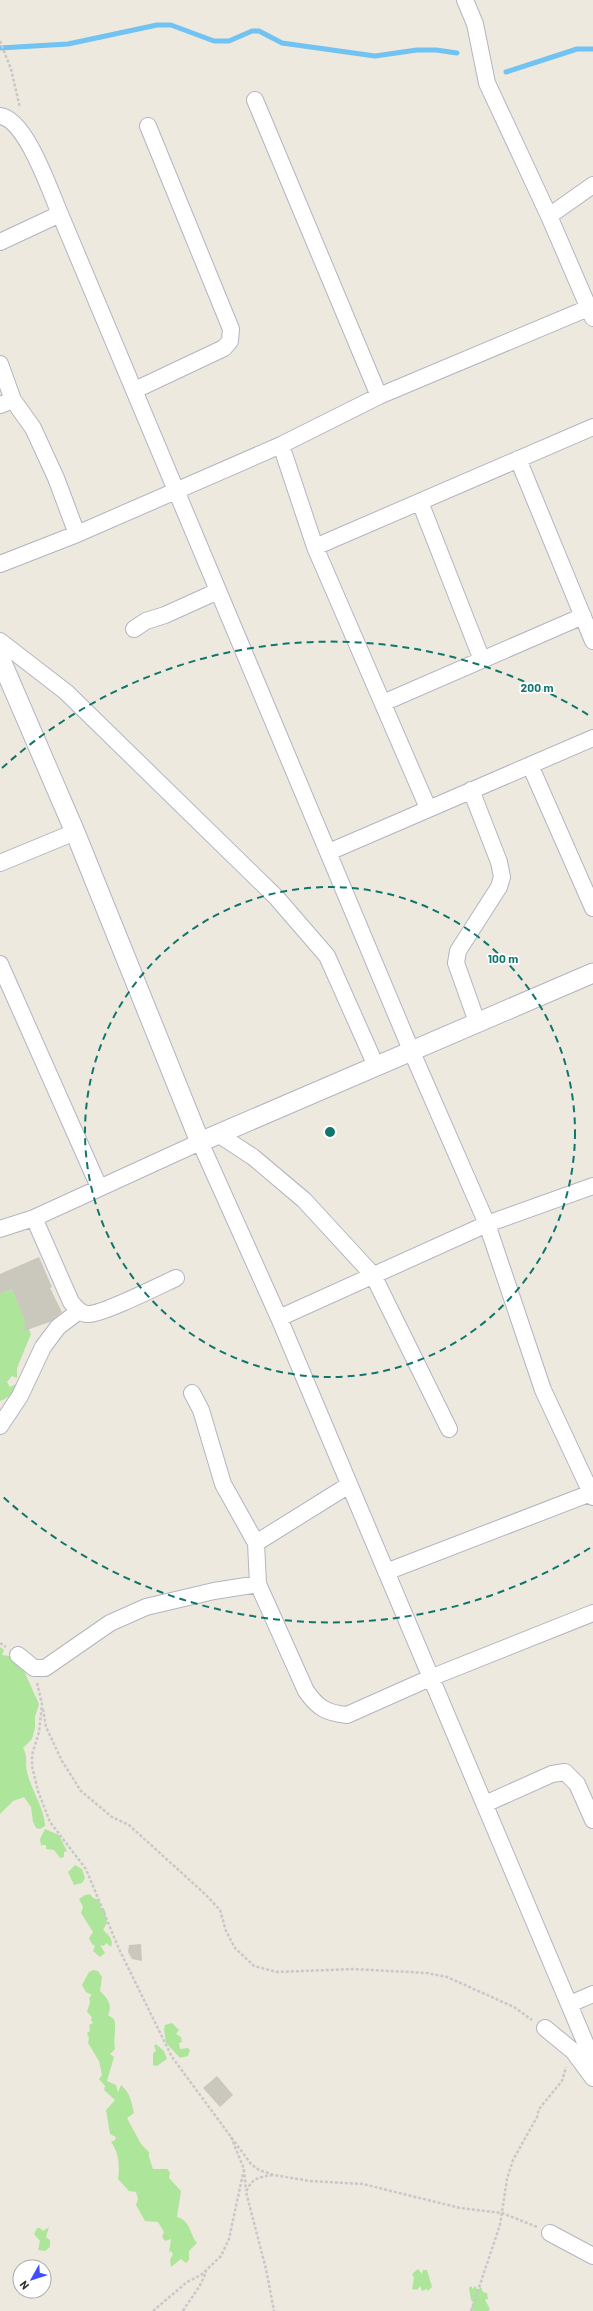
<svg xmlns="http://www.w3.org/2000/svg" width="593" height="2311" viewBox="0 0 593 2311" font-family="Barlow,sans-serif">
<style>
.green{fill:#ade59b}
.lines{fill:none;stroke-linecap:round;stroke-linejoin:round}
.stream{stroke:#70c3f2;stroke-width:5}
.building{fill:#cac7bd}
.minor-casing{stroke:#b3b4c0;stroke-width:18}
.tertiary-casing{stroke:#b3b4c0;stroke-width:21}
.path{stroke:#c8c8c8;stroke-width:2.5;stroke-dasharray:3 2;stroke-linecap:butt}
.minor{stroke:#fff;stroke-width:16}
.tertiary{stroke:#fff;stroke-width:19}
.ring{fill:none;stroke:#0f766e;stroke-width:2;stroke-dasharray:7 5}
.centre{fill:#0f766e;stroke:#fff;stroke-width:2}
.ring-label{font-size:12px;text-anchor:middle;font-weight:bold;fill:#0f766e;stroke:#fff;stroke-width:3.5;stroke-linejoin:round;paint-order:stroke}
</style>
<rect width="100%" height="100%" fill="#eee9df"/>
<path class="green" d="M12,1289L31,1334L17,1368V1378L12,1376L7,1382L10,1387L16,1384C14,1393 9,1398 0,1401V1294Z
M0,1647L4,1650L2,1655L9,1656L26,1666L24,1671L39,1704L35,1717V1728L32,1739L23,1748C28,1755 25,1763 27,1772C31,1789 45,1810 45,1826L40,1829L36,1828L33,1822L31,1807L24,1797L13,1801L0,1814Z
M45,1829L59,1835L67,1851L64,1852V1857L60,1858L54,1850L46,1849V1845H41L40,1839Z
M75,1865L82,1869L85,1878L82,1883L74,1885L68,1872Z
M90,1894L93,1898L99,1900L101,1908L105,1910L107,1923L103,1930C108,1934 114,1940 111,1947L106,1943L104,1946L100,1945L105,1953L100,1957L93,1951L95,1946L92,1944L89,1938L93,1932L81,1913L83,1907L79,1899L85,1895Z
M93,1970L98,1971L102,1977L100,1991C107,1998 113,2004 108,2015L114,2019C117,2030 113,2038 115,2049L110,2054L114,2057L107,2081L116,2085L118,2092L121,2085C131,2094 131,2101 134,2113L127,2118L141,2144L149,2152V2157L153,2169H167L170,2172L169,2178L181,2191L177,2217C191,2221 189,2233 197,2243L189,2251V2260L186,2263L181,2259L171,2267L170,2260L173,2254L171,2251L169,2252L171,2239L165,2241L162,2237L164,2232L158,2222L145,2221L136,2205L138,2199L136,2192L129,2191L118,2179C120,2166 119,2153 111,2142L115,2140L116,2137L110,2134L106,2110L115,2100L104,2090L105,2086L99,2079L102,2075L99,2061L88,2043L89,2038L87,2033L90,2031L89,2025L93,2023L91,2020L92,2017L87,2012L90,2002L89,1998L92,1995L86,1992L82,1985L89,1972Z
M172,2023L179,2030L176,2034L181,2037L182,2042L179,2043L180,2049L188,2048L190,2050L188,2056L180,2058L166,2043L164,2029L165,2025Z
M156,2044L164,2051L167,2059L157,2066L153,2065V2053L156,2051L154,2046Z
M49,2227L46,2237L50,2240V2247L45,2251L38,2250L40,2241L34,2234L37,2228H40L43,2231Z
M418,2269L422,2274L423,2270H427L432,2287L428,2291L427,2289L422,2291L420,2286L417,2290L412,2289L414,2278L412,2274Z
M471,2286L473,2289L475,2286L478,2290L481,2287L483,2292L487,2293L488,2299L485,2300L490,2309L488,2311H473L471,2308L474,2303L471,2300L469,2288Z"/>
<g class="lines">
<path class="stream" d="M0,48L68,44L157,25H171L214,41H229L252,31H259L282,43L375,56L417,50H436L457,53
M506,72L577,49H593"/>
</g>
<path class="building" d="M39,1257L52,1287L50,1288L62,1312L50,1322L24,1331L25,1321L12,1289L0,1294V1274Z
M141,1944L142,1961L132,1959L128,1952L129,1945Z
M217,2076L233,2095L220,2107L203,2088Z"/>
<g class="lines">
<g class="minor-casing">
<path id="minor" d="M465,0L475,24L487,83L549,216L593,318
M255,100L379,396
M0,116C26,119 50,191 60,214L411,1050L487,1224L543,1390L593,1497
M549,216L593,185
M0,242L60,214
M0,364L13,400L33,428L56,478L77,534
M135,390L224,348L230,341L231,329L148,126
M0,405L13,400
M281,445L315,547L428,808
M518,459L593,641
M420,502L482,660
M315,547L593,427
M0,564L77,534L281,445L379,396L593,306
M134,629L146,621L165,615L218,591
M0,641L66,692L276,897L327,956L376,1066
M383,703L583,616
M530,765L593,908
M471,790L499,862L502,877L499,887L458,951L456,963L477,1022
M329,852L593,738
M0,863L75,832
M0,964L99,1187
M218,1134L253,1157L304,1200L373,1275L449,1429
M34,1218L71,1302C76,1308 81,1314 88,1314C101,1315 161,1285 176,1278
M0,1229L34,1218L200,1142L279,1318L593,2061
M279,1318L487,1224L593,1186
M192,1393L201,1410L223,1484L256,1543L258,1584L306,1691C318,1708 326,1713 347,1715L430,1678L593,1613
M0,1426L20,1396L43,1347L58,1327L79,1311
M256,1543L349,1485
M386,1572L591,1493
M18,1655L34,1668H45L110,1623L146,1607L214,1591L258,1584
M485,1804L552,1774L565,1772L577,1784L593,1820
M570,2004L593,1994
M545,2028L573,2051L593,2078
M550,2233L593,2256"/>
</g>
<g class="tertiary-casing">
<path id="tertiary" d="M0,658L75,832L200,1142L593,973"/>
</g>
<path class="path" d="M0,41L11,69L20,108
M0,1643L6,1647
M37,1683L42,1704L39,1732L32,1755V1766L38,1791L50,1822L86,1869L119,1949L172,2057L251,2164L259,2170L274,2175L310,2181L363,2184L460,2208L502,2213L537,2227
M43,1709L46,1727L62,1761L81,1791L112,1817L129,1825L205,1894L220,1910L226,1931L235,1948L254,1966L277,1972L353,1969L427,1973L447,1977L514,2007L532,2020
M231,2137L244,2169L246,2191
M273,2175C259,2177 252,2178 246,2192L266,2269L274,2311
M153,2311L187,2282L201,2275L221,2256L229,2239L244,2169
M183,2311C191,2297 202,2286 206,2271
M471,2311L500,2225L507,2179L513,2160L537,2117L539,2109L562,2081L566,2067"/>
<use href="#minor" class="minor"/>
<use href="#tertiary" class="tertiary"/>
</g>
<g class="ring">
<circle cx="330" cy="1132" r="245"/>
<path d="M590 1548A490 490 0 0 1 2 1496M2 768A490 490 0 0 1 590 716"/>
</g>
<circle cx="330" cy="1132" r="6" class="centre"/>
<g class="ring-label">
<text x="537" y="692">200 m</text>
<text x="503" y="963">100 m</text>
</g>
<g transform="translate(32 2279) rotate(231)"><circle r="19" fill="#ffffff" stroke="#ababab"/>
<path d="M0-3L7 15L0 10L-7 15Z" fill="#3c4efe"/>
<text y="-6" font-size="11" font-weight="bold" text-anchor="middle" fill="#2d2d2d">N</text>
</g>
</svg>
